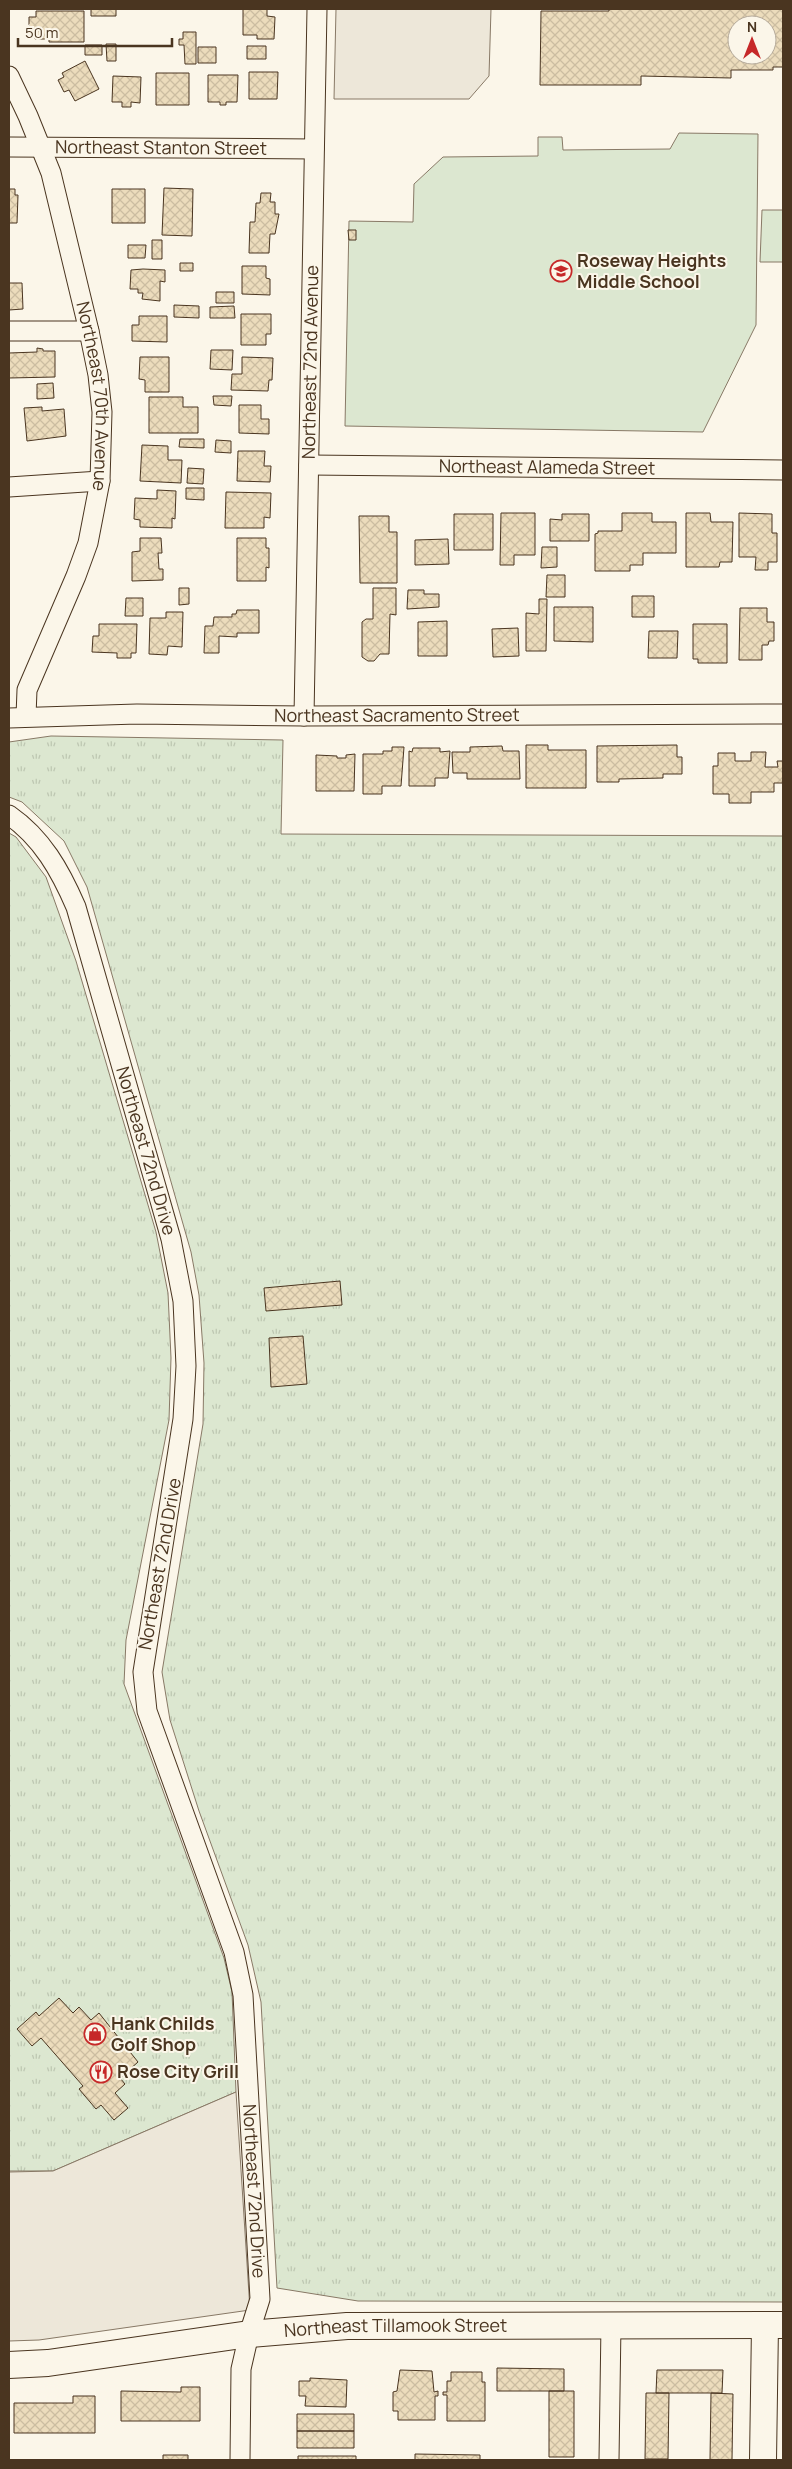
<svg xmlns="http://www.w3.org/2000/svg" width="792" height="2469" viewBox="0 0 792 2469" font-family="Manrope,sans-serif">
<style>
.grass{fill:url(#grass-tufts);stroke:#887966}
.park{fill:#dce7d0;stroke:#887966}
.parking{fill:#ede7d9;stroke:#887966}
.building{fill:url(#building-cross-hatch);stroke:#4a3520;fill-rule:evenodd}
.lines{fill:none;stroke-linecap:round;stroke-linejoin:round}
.street-casing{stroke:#4a3520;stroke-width:21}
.secondary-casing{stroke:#4a3520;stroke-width:28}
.street{stroke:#fbf6e9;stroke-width:19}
.secondary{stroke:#fbf6e9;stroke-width:26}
.labels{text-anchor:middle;stroke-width:4;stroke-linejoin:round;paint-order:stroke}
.street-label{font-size:18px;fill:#4a3520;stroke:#fbf6e9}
.poi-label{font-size:18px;font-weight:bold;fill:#4a3520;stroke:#fbf6e9;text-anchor:start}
</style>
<defs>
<pattern id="grass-tufts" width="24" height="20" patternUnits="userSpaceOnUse" patternTransform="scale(1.25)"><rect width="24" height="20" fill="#dce7d0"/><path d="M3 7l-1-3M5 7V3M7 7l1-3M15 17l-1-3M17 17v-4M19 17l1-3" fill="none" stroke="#bec7b2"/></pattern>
<pattern id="building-cross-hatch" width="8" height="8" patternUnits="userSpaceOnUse" patternTransform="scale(1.25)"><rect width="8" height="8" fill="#ecdcbc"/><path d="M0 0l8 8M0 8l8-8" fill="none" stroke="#ccbda1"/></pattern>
</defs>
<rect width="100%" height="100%" fill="#fbf6e9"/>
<path class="grass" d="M51,736L283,740L281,834L783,836V2302L358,2301L277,2288L261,2002L248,1945L199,1811L170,1720L162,1672L203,1424L204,1363L199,1295L191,1252L87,887L64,841L22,802L9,797V742Z
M9,833L16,837L46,877L76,961L156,1232L168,1293L171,1358L169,1420L126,1640L124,1684L224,1958L232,1992L236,2092L53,2171H9Z"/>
<path class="park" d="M679,133L758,134L756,325L703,432L345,426L349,221L413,222L414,184L443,157L538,156V137H562L563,150L670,149Z
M762,210H783V262H760Z"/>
<path class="parking" d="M336,9H491L489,76L469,99H334Z
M236,2092L250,2310L39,2340L9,2341V2172L53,2171Z"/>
<path class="building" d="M91,9H116V16H91Z
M243,9H267V16L275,17L274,39H257V35H243Z
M609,9H783V67H773V70H731V78L641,76V85H540L541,11H609ZM737,25H767V55H737Z
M36,11H84V42H49V39H35V32L29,33V17H36Z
M183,32H196V64H185L184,45H179V39H183Z
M106,44H116V61H107Z
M85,45H102V55H85Z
M247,46H266V59H247Z
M198,47H216V63H198Z
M85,61L99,89L75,101L69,90L64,92L58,80L64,77L62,73Z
M249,72H278L277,99H249Z
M156,73H189V105H156Z
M208,75H238L237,102H226V105H220V102H208Z
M113,76L141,77L140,103L131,102V107H122V102H112Z
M164,188L193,189L192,236L162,235Z
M9,189H15V195H18L17,223H9Z
M112,189H145V223H112Z
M261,193H271L270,202H275V214H279L275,234H270L269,253H249L250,222H255L256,203H260Z
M348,230H356V240H349Z
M152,240H162V259H152Z
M128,245H146L145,258H128Z
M180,263H193V271H180Z
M242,266H266V278L270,279V295L242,294Z
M143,269L165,270V282L160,281V301L142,299L143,293H138V289H130L131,270Z
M9,283H22L23,309L9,310Z
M216,292H234V303H216Z
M174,305L199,306V318L174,317Z
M234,306L235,318H210V307Z
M241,314H271V334H266V345H241Z
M139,316H167V342L132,341V325H139Z
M37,348L43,349V351H55V377L9,378V353L37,352Z
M211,350H233L232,370L210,369Z
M140,357H169V392H145V380L139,379Z
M242,357L273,358L272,380H269L268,391L231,390L232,374H242Z
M53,383L54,398L37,399V384Z
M213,396H232L231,406L214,405Z
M149,397H183V407H198V433H149Z
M239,405H261V419H269V434L239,433Z
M42,407V411L64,409L66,436L27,441L24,408Z
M180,439H204V448L179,447Z
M216,440L231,441V453L215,452Z
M142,445L168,446V460H182L181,483L140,481Z
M238,451H265L264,466H271L270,482L237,481Z
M188,468L204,469L203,484L187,483Z
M186,488H204V500L186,499Z
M157,490L176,491L175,519L172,518V528L140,527V520L134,519L135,498L157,499Z
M226,492L271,493L270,518L264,517V528H225Z
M501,513H535V555H514V565H500Z
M622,513H652V522H676V553H643V565H630V571H595V534L598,533V531H622Z
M686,513H710L711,522H733L732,562H720L719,567H686Z
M739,513L772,514V533H777V562H768V570H755L756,557H739Z
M454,514H493V550H454Z
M562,514H589V541H550V519L562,520Z
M359,516H389V532H397V583H360Z
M140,538H161L162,553H158L159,569H163V580L132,581V552L140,551Z
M237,538H266V548H269V568L266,567V581H237Z
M448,539L449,564L415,565V540Z
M542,547H557V567L541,568Z
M547,575H565V597H546Z
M179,588H189V604L179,605Z
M373,588H396V615L390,614L389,654H380L374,661H368L362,657V622L366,619H373Z
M408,590H424V594H439V607L407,609Z
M632,596H654V617H632Z
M126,598H143V616H125Z
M539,599H547L546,651H526V613L539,614Z
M554,607H593V642L554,641Z
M740,608H767V622H774V641H769L768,645H762V660H739Z
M237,610H259V633H237V637L219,636V653H204L205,626H213L214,617H232V614H236Z
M166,612H183L182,647L168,646L167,655L149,654L150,618H166Z
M447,621V656H418V622Z
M99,624H137L136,653H131V658H117V653L92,652L93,636H99Z
M693,624H727V663H698V659H693Z
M518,628L519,656L493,657L492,629Z
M649,631H678L677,658H648Z
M526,745H548V750H586V788H526Z
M677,745V757H682V774H663V778L619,779V782H597V746Z
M502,746L503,751H519L520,779H467V773H453L452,752H470V747Z
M392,747H404L401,786H382V794H363V754H383V751H392Z
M413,748H440V752L450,751L448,778H435V786H409V751L412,752Z
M751,752H766L765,767H778L777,761H783V783H774V792H751V803H729V794H713V766H718V753H735V761H751Z
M355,754L354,791H316V755L337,756V758H346V755Z
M340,1281L342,1305L266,1311L264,1288Z
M303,1336L307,1384L271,1387L269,1338Z
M59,1998L73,2013L79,2007L91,2020L99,2013L138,2062L120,2078L125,2084L115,2093L128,2108L114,2120L101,2105L96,2109L79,2089L83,2086L41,2038L32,2046L17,2029L36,2012L39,2016Z
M497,2368L564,2369V2391H497Z
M400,2370L432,2371L434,2392L438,2391V2396H435V2420H398V2411H393V2392L397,2391Z
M657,2370H723L722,2393H656Z
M451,2372H482V2382H485V2421H447V2395H443V2392H447V2381H451Z
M310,2378L347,2380L346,2407L305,2406L306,2396H299V2381H310Z
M181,2387H200V2421H121V2391L181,2392Z
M549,2391H574V2457H549Z
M646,2393H669L668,2459H645Z
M711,2393L733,2394L732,2460H710Z
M73,2396H95V2433H14V2403H73Z
M297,2414H354V2431H297Z
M297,2431H354V2448H297Z
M415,2454L480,2455V2460H415Z
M163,2455H188V2460H163Z
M298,2456H356V2460H298Z"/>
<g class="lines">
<g class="street-casing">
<g id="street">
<path id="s1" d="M9,76L28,116L51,173L89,331L98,375L102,412L100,481L88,543L76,576L27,690L26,716"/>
<path id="s2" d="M9,147L314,149"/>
<path d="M9,331H89"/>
<path id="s3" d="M309,465L783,470"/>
<path d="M9,487L100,481"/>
<path id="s4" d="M304,716L317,9"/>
<path id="s5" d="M9,718L137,714L304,716L783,714"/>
<path id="s6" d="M9,815C42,838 60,870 76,907L171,1239L183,1301L186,1366L183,1419L143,1672L147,1711L234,1952L243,1995L260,2299L249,2334L241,2369L240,2460"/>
<path d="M609,2460L611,2324"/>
</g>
</g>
<g class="secondary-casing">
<g id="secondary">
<path id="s7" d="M9,2365L48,2363L249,2334L347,2326L783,2325"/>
<path d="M763,2460L765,2325"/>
</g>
</g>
<use href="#street" class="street"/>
<use href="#secondary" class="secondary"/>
</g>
<defs>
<g id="school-ring" transform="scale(1.125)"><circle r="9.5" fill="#fbf6e9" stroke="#c62828" stroke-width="1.5"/><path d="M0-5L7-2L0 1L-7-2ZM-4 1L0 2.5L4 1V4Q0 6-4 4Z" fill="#c62828"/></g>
<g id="shop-ring" transform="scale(1.125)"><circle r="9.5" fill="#fbf6e9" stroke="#c62828" stroke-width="1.5"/><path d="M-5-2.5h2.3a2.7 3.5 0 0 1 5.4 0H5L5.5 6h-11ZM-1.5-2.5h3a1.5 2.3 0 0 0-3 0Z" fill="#c62828"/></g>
<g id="restaurant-ring" transform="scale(1.125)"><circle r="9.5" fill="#fbf6e9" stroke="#c62828" stroke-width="1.5"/><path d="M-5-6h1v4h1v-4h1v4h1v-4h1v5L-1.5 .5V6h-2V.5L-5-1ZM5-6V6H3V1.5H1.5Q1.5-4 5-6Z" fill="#c62828"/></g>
</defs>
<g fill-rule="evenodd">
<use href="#school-ring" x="561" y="271"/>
<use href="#shop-ring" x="95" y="2034"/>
<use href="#restaurant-ring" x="101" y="2072"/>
</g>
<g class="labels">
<g class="street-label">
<text dy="6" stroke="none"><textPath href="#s2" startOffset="152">Northeast Stanton Street</textPath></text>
<text dy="6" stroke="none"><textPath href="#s4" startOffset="354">Northeast 72nd Avenue</textPath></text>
<text dy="6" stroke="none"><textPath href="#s1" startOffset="334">Northeast 70th Avenue</textPath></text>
<text dy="6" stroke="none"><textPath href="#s3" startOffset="238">Northeast Alameda Street</textPath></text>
<text dy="6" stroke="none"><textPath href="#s5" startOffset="388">Northeast Sacramento Street</textPath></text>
<text dy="6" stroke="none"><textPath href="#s6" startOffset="369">Northeast 72nd Drive</textPath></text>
<text transform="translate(160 1564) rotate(-80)" y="6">Northeast 72nd Drive</text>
<text dy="6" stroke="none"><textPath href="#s6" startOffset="1434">Northeast 72nd Drive</textPath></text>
<text dy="6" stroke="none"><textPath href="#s7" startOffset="389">Northeast Tillamook Street</textPath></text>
</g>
<g class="poi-label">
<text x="577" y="267">Roseway Heights<tspan x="577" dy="21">Middle School</tspan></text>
<text x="111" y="2030">Hank Childs<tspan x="111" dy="21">Golf Shop</tspan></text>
<text x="117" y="2078">Rose City Grill</text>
</g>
</g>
<rect width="792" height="2469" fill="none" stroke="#4a3520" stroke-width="20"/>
<g transform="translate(752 40)"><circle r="24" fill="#fbf6e9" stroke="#b4a999"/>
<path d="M0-4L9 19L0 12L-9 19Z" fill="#c62828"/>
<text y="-8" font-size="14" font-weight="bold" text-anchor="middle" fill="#4a3520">N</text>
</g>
<path d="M18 38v8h154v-8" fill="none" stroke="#4a3520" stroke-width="2.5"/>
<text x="25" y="38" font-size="15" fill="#4a3520" stroke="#fbf6e9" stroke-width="4" paint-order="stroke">50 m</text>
</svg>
